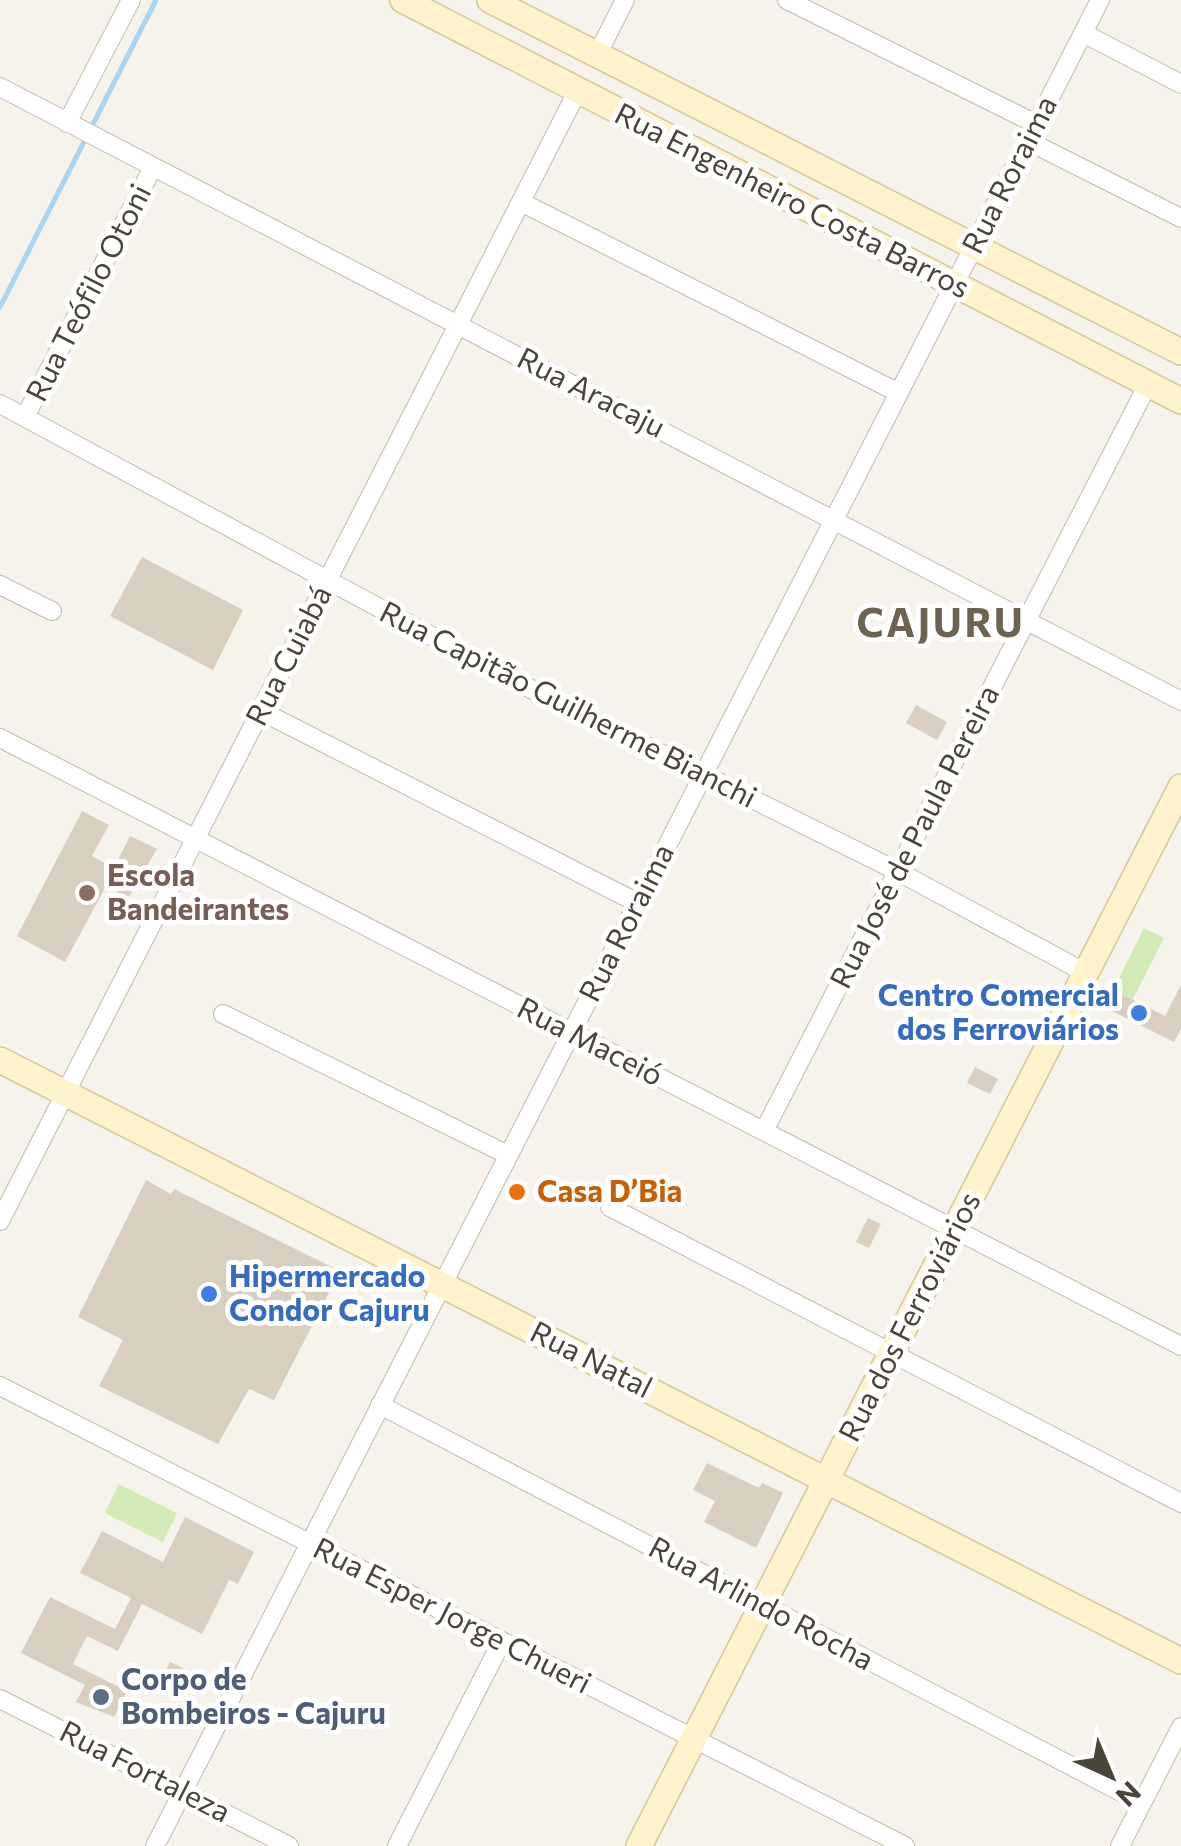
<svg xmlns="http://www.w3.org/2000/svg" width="1181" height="1846" viewBox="0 0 1181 1846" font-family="Commissioner,sans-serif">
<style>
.green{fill:#d2eab5}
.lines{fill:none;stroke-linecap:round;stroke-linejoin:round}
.stream{stroke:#a9d4f2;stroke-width:5}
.building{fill:#d8cfc1}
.street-casing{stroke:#c2bbae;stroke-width:20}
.secondary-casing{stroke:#d6c79b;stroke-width:28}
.street{stroke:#fff;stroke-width:18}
.secondary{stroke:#fff3cd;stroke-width:25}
.education-dot{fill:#8d6e63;stroke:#fff;stroke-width:4}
.shop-dot{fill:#3f7fe0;stroke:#fff;stroke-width:4}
.food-dot{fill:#e8710a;stroke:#fff;stroke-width:4}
.service-dot{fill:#5c6f8a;stroke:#fff;stroke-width:4}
.labels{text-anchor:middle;stroke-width:10;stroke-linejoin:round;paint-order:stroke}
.street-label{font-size:30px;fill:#4b4439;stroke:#fff}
.education-label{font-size:30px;font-weight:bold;fill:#785e54;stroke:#fff;text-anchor:start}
.shop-label{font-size:30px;font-weight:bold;fill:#366cbe;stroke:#fff;text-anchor:end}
.food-label{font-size:30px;font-weight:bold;fill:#c56008;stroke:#fff;text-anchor:start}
.service-label{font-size:30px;font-weight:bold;fill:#4e5e75;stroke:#fff;text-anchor:start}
.district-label{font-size:40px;font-weight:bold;letter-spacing:2.5px;fill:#6e6250;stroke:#fff}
</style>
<rect width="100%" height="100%" fill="#f6f3ec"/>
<path class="green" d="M1144,928L1164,938L1133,999L1113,990Z
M119,1484L177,1513L163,1542L105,1513Z"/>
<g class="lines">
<path class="stream" d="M0,307L156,0"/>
</g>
<path class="building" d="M142,557L243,610L213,670L110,616Z
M916,705L947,722L937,740L906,723Z
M82,811L109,825L92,856L114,868L130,836L157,849L128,898L106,886L65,962L17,936Z
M1181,985V1029L1174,1042L1112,1011L1120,993L1165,1016Z
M975,1067L998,1079L990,1094L967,1083Z
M146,1180L171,1194L174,1189L340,1271L274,1400L249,1389L218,1444L99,1386L123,1340L78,1317Z
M868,1218L881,1224L869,1248L856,1242Z
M707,1463L759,1488L762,1483L783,1493L756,1548L704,1522L715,1501L693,1490Z
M185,1517L254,1552L238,1584L229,1580L202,1634L142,1604L118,1651L87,1636L73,1664L127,1691L114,1717L76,1702L85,1685L21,1653L50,1597L115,1629L131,1598L80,1573L102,1531L163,1562Z
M170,1662L185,1669L173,1694L158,1686Z"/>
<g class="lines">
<g class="street-casing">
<path id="street" d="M787,0L1036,124
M1083,33L1181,84
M597,55L625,0
M0,87L1181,701
M67,123L131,0
M1028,141L1181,218
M521,202L899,393
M0,404L517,682L897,871L1086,973
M25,417L152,169
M0,585L52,611
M261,711L638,903
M0,738L1181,1346
M223,1014L508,1155
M764,1131L1148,384
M610,1207L1181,1503
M0,1221L578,90
M0,1386L905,1846
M380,1405L1142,1803
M0,1699L289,1846
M155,1846L1100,0
M397,1846L502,1641
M1120,1846L1181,1727"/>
</g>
<g class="secondary-casing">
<path id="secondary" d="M403,0L1181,401
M490,0L1181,352
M0,1060L1181,1661
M639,1846L1181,787"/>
</g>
<use href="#street" class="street"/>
<use href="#secondary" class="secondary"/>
</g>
<circle class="education-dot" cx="87" cy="893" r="10"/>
<g class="shop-dot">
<circle cx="1139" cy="1013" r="10"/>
<circle cx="209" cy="1294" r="10"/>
</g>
<circle class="food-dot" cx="517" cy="1192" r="10"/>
<circle class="service-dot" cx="101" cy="1697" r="10"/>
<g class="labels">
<g class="street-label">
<text transform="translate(1010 175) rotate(-63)" y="10">Rua Roraima</text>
<text transform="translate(792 201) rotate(27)" y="10">Rua Engenheiro Costa Barros</text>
<text transform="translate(89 293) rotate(-63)" y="10">Rua Teófilo Otoni</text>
<text transform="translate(591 393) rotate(27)" y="10">Rua Aracaju</text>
<text transform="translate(289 656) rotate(-63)" y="10">Rua Cuiabá</text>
<text transform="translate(568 705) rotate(27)" y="10">Rua Capitão Guilherme Bianchi</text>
<text transform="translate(915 837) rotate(-63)" y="10">Rua José de Paula Pereira</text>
<text transform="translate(627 923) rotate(-63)" y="10">Rua Roraima</text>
<text transform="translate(590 1042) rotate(27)" y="10">Rua Maceió</text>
<text transform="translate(910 1317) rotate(-63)" y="10">Rua dos Ferroviários</text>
<text transform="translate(591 1360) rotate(27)" y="10">Rua Natal</text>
<text transform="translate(761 1604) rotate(28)" y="10">Rua Arlindo Rocha</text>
<text transform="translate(452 1616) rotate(27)" y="10">Rua Esper Jorge Chueri</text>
<text transform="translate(145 1772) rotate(27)" y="10">Rua Fortaleza</text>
</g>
<g class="education-label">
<text x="107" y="886">Escola<tspan x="107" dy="34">Bandeirantes</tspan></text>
</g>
<g class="shop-label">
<text x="1119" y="1006">Centro Comercial<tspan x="1119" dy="34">dos Ferroviários</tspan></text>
<text x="229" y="1287" text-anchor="start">Hipermercado<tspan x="229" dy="34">Condor Cajuru</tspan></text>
</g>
<g class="food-label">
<text x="537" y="1202">Casa D’Bia</text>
</g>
<g class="service-label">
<text x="121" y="1690">Corpo de<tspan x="121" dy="34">Bombeiros - Cajuru</tspan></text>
</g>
<g class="district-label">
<text x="941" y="637">CAJURU</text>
</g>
</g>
<g transform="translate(1111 1776) rotate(136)" stroke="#ffffff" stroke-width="8" paint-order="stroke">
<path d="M0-8L18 38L0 25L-18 38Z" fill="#4b4439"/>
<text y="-15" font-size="28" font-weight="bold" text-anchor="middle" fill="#4b4439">N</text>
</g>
</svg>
